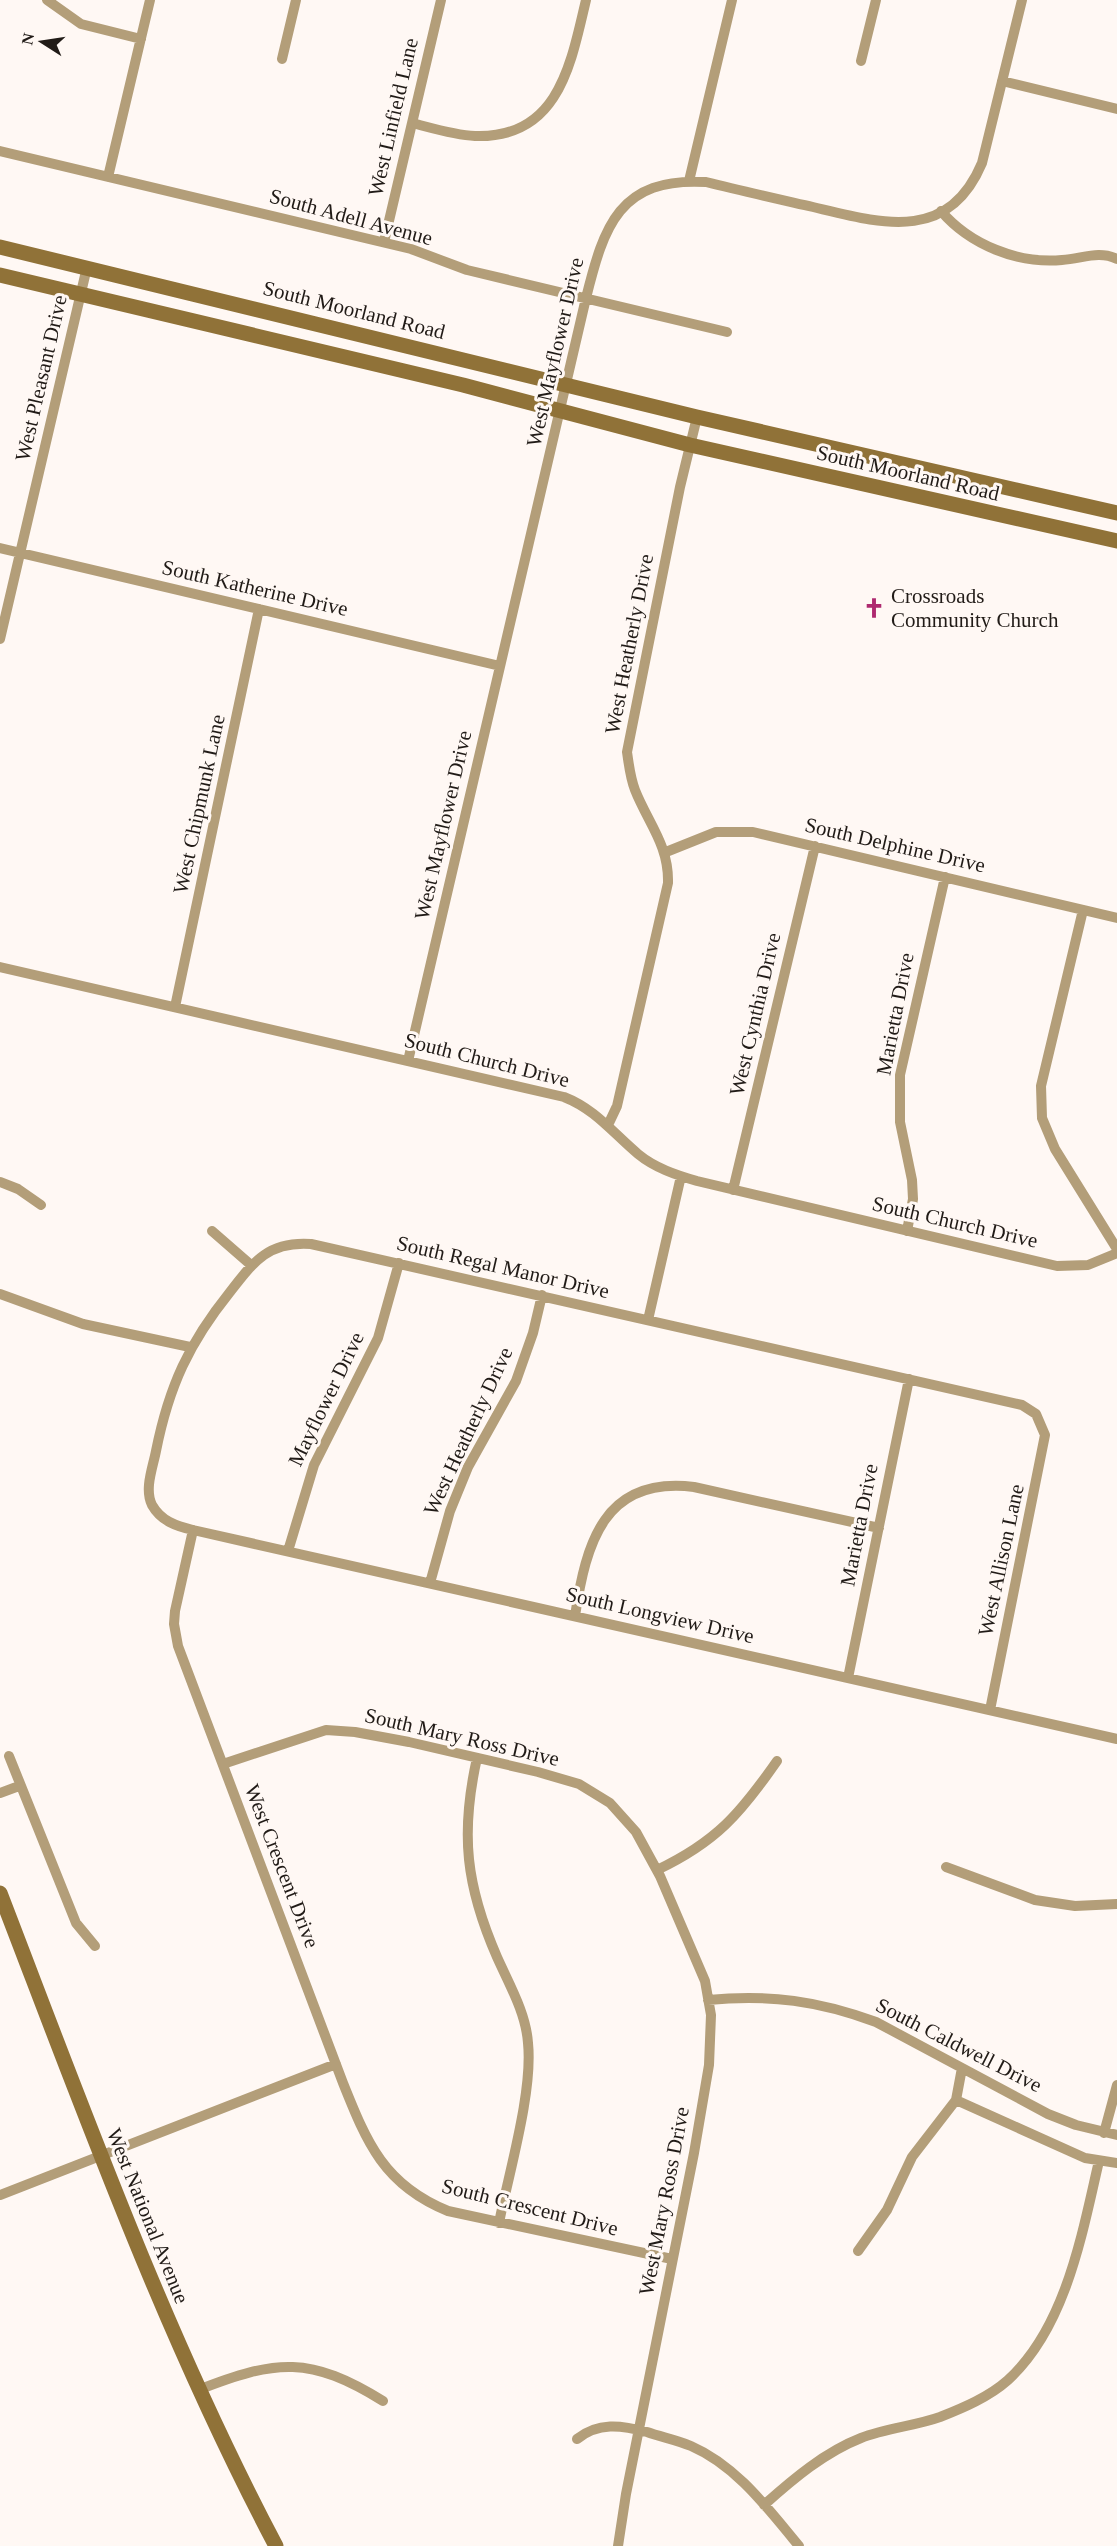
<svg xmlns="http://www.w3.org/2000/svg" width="1117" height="2546" viewBox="0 0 1117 2546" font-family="'Times New Roman',serif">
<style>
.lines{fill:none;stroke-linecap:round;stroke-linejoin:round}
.street{stroke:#b39e79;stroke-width:10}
.secondary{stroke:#907238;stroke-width:15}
.labels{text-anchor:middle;stroke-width:6;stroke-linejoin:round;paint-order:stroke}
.street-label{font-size:21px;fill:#211b17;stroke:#fff8f4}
.poi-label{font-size:21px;fill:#211b17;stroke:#fff8f4;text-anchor:start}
</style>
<rect width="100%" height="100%" fill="#fff8f4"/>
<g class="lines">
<path class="street" d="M47,0L81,24L141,39
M282,59L296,0
M861,61L876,0
M1002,81L1117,109
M412,123C432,128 454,135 475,136C559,139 571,63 586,0
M0,151L411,249L467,270L727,332
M108,177L150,0
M689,181L732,0
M941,211C970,245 1018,264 1062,260C1082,259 1098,250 1117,259
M384,242L441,0
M0,548L500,666
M0,639L87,267
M666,852L716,832H753L1117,918
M1083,910L1041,1086L1042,1118L1055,1149L1117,1249
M0,967L564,1097C595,1109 613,1133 638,1154C655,1168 676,1175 697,1181L1057,1266L1088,1265L1117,1253
M175,1007L259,609
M408,1061L586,298C604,226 619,177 706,182C742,191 778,199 813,207C880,223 948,244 982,163L1022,0
M608,1125L617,1106L668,883C669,845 648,823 635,790C630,777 629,765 627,752L680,487L697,417
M0,1182L18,1189L41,1205
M733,1190L815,846
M212,1231L251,1265
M907,1231L913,1199L912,1180L900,1122V1075L945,877
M0,1294L83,1324L190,1347
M648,1320L681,1176
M193,1530L175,1611L174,1624L178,1646L343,2083C367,2143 384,2185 448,2211L672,2259
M288,1551L314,1465L378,1338L399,1263
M430,1583L450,1511L468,1467L516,1381L533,1333L542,1295
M575,1616C586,1543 604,1476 694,1487L879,1528
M848,1678L909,1379
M990,1710L1045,1435L1036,1414L1022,1405L311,1244C269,1241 254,1261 230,1292C189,1343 169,1386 156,1451C153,1467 144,1489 152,1505C161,1521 176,1526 193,1530L1117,1739
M9,1756L76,1923L95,1946
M477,1758C460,1834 466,1886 497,1957C509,1984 526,2013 528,2043C533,2092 509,2172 499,2223
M223,1764L326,1730L355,1732L409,1742L538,1772L579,1784L610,1803L636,1832L660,1876L705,1981L711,2015L709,2065L694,2153L626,2494L618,2546
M0,1793L19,1786
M946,1867L1035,1900L1075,1906L1117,1904
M657,1870C716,1842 740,1814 777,1761
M708,2000C770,1994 819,2001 876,2022L1048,2114L1076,2125L1117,2135
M956,2100L1085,2158L1117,2163
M1104,2133L1117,2085
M0,2195L336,2064
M858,2251L887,2210L912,2157L956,2100L962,2068
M198,2390C277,2359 310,2356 383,2401
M577,2439C598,2422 621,2425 647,2432C661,2437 677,2440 691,2446C737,2466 768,2509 799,2546
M764,2505C793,2479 825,2452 861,2438C886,2428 915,2426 940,2417C963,2408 989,2397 1008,2380C1066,2327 1082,2234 1099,2161"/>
<path class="secondary" d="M0,247L697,417L1117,513
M0,275L463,385L690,445L1117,541
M0,1893C85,2114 165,2336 276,2546"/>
</g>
<defs>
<g id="church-bare" transform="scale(1.62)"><path d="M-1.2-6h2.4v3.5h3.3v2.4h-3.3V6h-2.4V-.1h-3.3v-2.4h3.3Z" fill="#ae296f" stroke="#fff8f4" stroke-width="2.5" paint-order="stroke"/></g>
</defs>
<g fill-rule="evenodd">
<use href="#church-bare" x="874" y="608"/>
</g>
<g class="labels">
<g class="street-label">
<text transform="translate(393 117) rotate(-77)" y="7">West Linfield Lane</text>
<text transform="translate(351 217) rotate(15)" y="7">South Adell Avenue</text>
<text transform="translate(354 310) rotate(14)" y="7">South Moorland Road</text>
<text transform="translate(555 352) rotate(-77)" y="7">West Mayflower Drive</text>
<text transform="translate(41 378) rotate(-77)" y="7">West Pleasant Drive</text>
<text transform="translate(908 473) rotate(13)" y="7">South Moorland Road</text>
<text transform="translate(255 588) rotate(13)" y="7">South Katherine Drive</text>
<text transform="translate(629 644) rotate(-79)" y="7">West Heatherly Drive</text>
<text transform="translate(199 804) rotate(-78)" y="7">West Chipmunk Lane</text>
<text transform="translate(443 825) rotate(-77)" y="7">West Mayflower Drive</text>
<text transform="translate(895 845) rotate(13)" y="7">South Delphine Drive</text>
<text transform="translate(755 1014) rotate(-77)" y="7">West Cynthia Drive</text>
<text transform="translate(895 1014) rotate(-79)" y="7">Marietta Drive</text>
<text transform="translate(487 1060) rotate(14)" y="7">South Church Drive</text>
<text transform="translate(955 1222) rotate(13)" y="7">South Church Drive</text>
<text transform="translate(503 1267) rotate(13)" y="7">South Regal Manor Drive</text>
<text transform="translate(326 1399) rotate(-64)" y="7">Mayflower Drive</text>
<text transform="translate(468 1431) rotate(-65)" y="7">West Heatherly Drive</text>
<text transform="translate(859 1525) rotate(-79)" y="7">Marietta Drive</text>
<text transform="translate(1001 1560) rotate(-78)" y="7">West Allison Lane</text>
<text transform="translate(660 1615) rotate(13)" y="7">South Longview Drive</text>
<text transform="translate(462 1737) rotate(13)" y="7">South Mary Ross Drive</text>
<text transform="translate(282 1866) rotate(69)" y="7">West Crescent Drive</text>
<text transform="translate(959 2045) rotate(27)" y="7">South Caldwell Drive</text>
<text transform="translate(664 2201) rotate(-79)" y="7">West Mary Ross Drive</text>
<text transform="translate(530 2207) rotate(14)" y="7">South Crescent Drive</text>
<text transform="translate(148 2216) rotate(68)" y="7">West National Avenue</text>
</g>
<g class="poi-label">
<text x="891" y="603">Crossroads<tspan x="891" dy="24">Community Church</tspan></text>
</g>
</g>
<g transform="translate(42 42) rotate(282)" stroke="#fff8f4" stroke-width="4.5" paint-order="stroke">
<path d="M0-4.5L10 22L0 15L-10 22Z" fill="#211b17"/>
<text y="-9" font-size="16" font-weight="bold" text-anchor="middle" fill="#211b17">N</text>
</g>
</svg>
